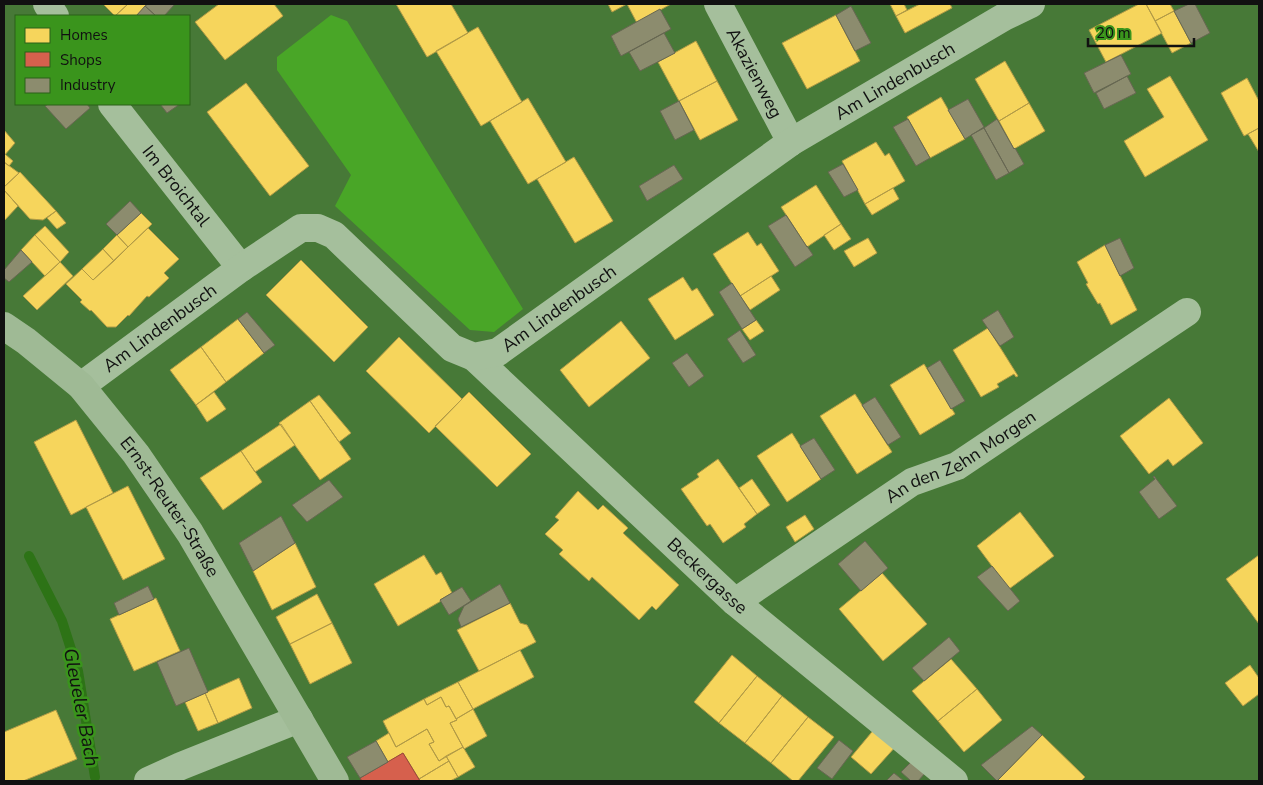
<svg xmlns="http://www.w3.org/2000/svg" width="1263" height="785" viewBox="0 0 1263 785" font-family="'Nunito Sans',sans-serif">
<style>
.green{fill:#49a627}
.homes{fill:#f6d55c;stroke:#b19a46}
.shops{fill:#d6604d;stroke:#9b483b}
.industry{fill:#8c8c6e;stroke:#676752}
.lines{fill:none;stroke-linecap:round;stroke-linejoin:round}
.stream{stroke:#2d7316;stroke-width:10}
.street{stroke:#a5bf9c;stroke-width:28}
.secondary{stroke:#9fba95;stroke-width:28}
.labels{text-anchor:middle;stroke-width:5;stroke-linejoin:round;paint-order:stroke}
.street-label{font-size:18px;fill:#111;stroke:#3a941c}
.water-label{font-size:19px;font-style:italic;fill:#111;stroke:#3a941c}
</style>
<rect width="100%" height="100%" fill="#477937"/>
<path class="green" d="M331,15L347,21L523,309L494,332L470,330L335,206L351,175L277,70V57Z"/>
<path class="homes" d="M103,4H128L115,16Z
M128,4H146L147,5L136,16H115Z
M219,4H274L283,16L225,60L195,22Z
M396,4H451L468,33L427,57Z
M608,4H627L612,12Z
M627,4H671L637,23Z
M890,4H904L907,10L896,16Z
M920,4H950L952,8L905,33L896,16Z
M1139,4H1146L1162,33L1106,62L1089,30Z
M1146,4H1170L1174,11L1155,21Z
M1174,11L1191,43L1172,53L1155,21Z
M836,15L860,61L807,89L782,43Z
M478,27L522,102L481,126L436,51Z
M696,41L717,81L679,101L658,62Z
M1005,61L1029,103L999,121L975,79Z
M1170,76L1208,140L1145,177L1124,141L1164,117L1147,89Z
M1247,78L1259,101V128L1244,136L1221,93Z
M717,81L738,120L700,140L679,101Z
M246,83L309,166L270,196L207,112Z
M941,97L965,139L930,158L907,117Z
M528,98L566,162L528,184L490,121Z
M1029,103L1045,131L1014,149L999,121Z
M1259,128V152L1248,134Z
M4,130L15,143L4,156Z
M876,142L885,156L889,153L905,181L865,204L842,161Z
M5,154L13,161L9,166L4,162V156Z
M574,157L613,221L575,243L537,179Z
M4,162L19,173L4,187Z
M20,172L56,211L43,220L30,219L4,190V187Z
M816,185L841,224L807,247L781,207Z
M893,188L899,199L872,215L865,204Z
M4,190L18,206L4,221Z
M56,211L66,223L57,229L47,218Z
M141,213L152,224L128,247L117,235Z
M841,224L851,239L834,250L824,235Z
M45,226L69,252L60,262L35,235Z
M148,228L179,259L164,273L169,278L149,297L147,296L129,316L128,315L116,327H107L91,310L90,311L80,302L82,300L66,284L82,269L93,280Z
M748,232L757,246L761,243L779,271L740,296L713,254Z
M35,235L60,262L45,276L21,250Z
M117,235L128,247L114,261L103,249Z
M868,238L877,253L854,267L844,251Z
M1105,245L1137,310L1111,325L1100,303L1098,304L1086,284L1088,283L1077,262Z
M103,249L114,261L93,280L82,269Z
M301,260L368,327L334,362L266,295Z
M60,262L73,276L37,310L23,296Z
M771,276L780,290L750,310L740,296Z
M683,277L692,291L697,288L714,315L675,340L648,299Z
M238,319L264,353L226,382L201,347Z
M756,320L764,331L750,340L742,329Z
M621,321L650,358L589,407L560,370Z
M988,328L1018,376L1016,377L1014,374L997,384L999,387L981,397L953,350Z
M399,337L462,399L429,433L366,371Z
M201,347L226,382L196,405L170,370Z
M924,364L955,414L920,435L890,385Z
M214,392L226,409L207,422L196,405Z
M469,392L531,454L497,487L435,426Z
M855,394L892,452L857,474L820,416Z
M319,395L351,433L339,442L310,401Z
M1169,398L1203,443L1173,466L1168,459L1149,474L1120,436Z
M310,401L351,459L320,480L279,423Z
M76,420L113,493L71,515L34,442Z
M281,424L295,445L255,472L241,451Z
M792,433L821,479L787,502L757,456Z
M241,451L262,482L223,510L200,478Z
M718,459L757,514L744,524L746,527L723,543L710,524L707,526L681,489L699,477L697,474Z
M752,479L770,505L757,514L739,488Z
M128,486L165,559L123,580L86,507Z
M578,491L598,510L603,505L628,528L623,533L679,585L656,610L652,606L639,620L592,577L589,581L559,554L563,550L545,534L559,520L555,517Z
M1020,512L1054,556L1009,589L977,546Z
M805,515L814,529L795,542L786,527Z
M295,543L316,587L272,610L253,571Z
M424,555L436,575L441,572L452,593L440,600L441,601L398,626L374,584Z
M1259,555V624L1226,579Z
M882,573L927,624L883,661L839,609Z
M317,594L332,623L290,644L276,617Z
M156,598L180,651L134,671L110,619Z
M510,603L520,623L527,625L536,642L479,671L457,630Z
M332,623L352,663L310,684L290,644Z
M520,650L534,677L473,709L458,682Z
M732,655L757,676L719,723L694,702Z
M951,659L977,689L938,721L912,691Z
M1250,665L1259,678V694L1243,706L1225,683Z
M757,676L782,696L745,743L719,723Z
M239,678L252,708L218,723L205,693Z
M458,682L473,709L456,719L449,706L446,707L441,697L427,705L424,699Z
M977,689L1002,720L964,752L938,721Z
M205,693L218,723L198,731L185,702Z
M782,696L808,717L771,763L745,743Z
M441,697L446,707L449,706L457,720L450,723L463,747L439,761L429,744L434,742L427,729L396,747L383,721L424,699L427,705Z
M473,709L487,736L464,749L450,723L457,720L456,719Z
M56,710L77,759L23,781H4V732Z
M808,717L834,737L798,781H793L771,763Z
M876,727L897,745L871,774L851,757Z
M427,729L434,742L429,744L439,761L446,756L449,761L419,779L403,753L388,762L376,741L389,733L396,747Z
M1042,735L1085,777L1081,781H997Z
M463,747L475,767L458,777L446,756Z
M449,761L458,777L450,781H420L419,779Z"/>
<path class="shops" d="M403,753L420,781H362L360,778Z"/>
<path class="industry" d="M148,4H175L164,16H156L145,6Z
M1189,4H1195L1210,33L1191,43L1174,11Z
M145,6L156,16H136Z
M851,6L871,43L855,51L836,15Z
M660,9L671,29L621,56L611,36Z
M664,33L675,53L640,71L629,52Z
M1121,55L1131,74L1094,93L1084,73Z
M1127,76L1136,93L1104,109L1096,93Z
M968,99L984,127L965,139L948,110Z
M679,101L694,130L675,140L660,111Z
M48,104H87L90,108L66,129L45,106Z
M160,104H180L167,113Z
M908,119L930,158L916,166L893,127Z
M997,119L1014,149L1015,148L1024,164L1009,173L984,128Z
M984,128L1009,173L996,180L971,135Z
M843,164L858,190L844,197L828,172Z
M674,165L683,179L647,201L639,186Z
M130,201L141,213L117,235L106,224Z
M786,215L807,247V246L813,255L795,267L768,226Z
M1120,238L1134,268L1120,276L1105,245Z
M21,250L32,262L9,282L4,278V270Z
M732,283L756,320L742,329L719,292Z
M998,310L1014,337L1000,346L982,320Z
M247,312L275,345L264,353L238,319Z
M740,330L756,355L743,363L727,339Z
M687,353L704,376L689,387L672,363Z
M940,360L965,401L951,409L927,368Z
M875,397L901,437L888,445L862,405Z
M814,438L835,470L821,479L800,446Z
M1154,476L1177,506L1159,519L1139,492L1155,479L1153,477Z
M329,480L343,497L307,522L292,505Z
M281,516L295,543L253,571L239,543Z
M865,541L888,568L861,591L838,564Z
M992,566L1020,601L1008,611L977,577Z
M500,584L510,603L461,627L458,619L464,606Z
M148,586L154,599L119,615L114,603Z
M462,587L471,601L449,615L440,600Z
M949,637L960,651L924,681L912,668Z
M189,648L208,692L176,706L157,662Z
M1032,726L1042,735L997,781L981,765Z
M839,740L853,751L832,779L817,768Z
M376,741L388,762L360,778L347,757Z
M914,759L927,771L918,781H911L901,772Z
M894,773L904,781H886Z"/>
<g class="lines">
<path class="stream" d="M29,556L62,621L78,671L95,777"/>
<g class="street">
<path d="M47,4L55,16"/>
<path id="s1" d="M718,4L791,142"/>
<path id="s2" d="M112,104L241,268"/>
<path id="s3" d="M474,357L735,602L954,781"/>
<path id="s4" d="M81,386L241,268L301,228H318L334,235L452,348L474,357L498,352L791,142L1004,17L1031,4"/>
<path id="s5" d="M735,602L912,482L957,466L1187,312"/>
<path d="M148,781L181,766L299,719"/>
</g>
<path class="secondary" id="s6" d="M4,326L26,341L81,386L136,454L190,533L335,781"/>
</g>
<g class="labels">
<g class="street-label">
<text dy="6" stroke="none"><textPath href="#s1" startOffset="78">Akazienweg</textPath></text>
<text dy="6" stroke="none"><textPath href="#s4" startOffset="998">Am Lindenbusch</textPath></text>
<text dy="6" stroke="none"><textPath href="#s2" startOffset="104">Im Broichtal</textPath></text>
<text dy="6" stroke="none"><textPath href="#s4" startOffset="592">Am Lindenbusch</textPath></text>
<text dy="6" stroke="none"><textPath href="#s4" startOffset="98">Am Lindenbusch</textPath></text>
<text dy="6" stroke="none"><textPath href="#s5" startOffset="269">An den Zehn Morgen</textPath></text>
<text dy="6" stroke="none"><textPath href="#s6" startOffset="248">Ernst-Reuter-Straße</textPath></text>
<text dy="6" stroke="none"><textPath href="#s3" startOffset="320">Beckergasse</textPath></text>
</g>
<g class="water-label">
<text transform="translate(82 707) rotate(79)" y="7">Gleueler Bach</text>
</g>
</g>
<rect width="1263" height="785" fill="none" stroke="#111111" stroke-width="10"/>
<rect x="15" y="15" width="175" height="90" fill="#3a941c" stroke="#2a6018"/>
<rect x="25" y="28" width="25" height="15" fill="#f6d55c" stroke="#2a6018"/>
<text x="60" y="40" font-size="15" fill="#111111">Homes</text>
<rect x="25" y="52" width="25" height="15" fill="#d6604d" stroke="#2a6018"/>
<text x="60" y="65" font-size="15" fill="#111111">Shops</text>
<rect x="25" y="78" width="25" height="15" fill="#8c8c6e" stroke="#2a6018"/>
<text x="60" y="90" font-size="15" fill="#111111">Industry</text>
<path d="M1088 38v8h106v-8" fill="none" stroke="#111111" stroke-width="2.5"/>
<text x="1096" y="38" font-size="15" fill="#111111" stroke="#3a941c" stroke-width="4" paint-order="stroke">20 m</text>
</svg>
